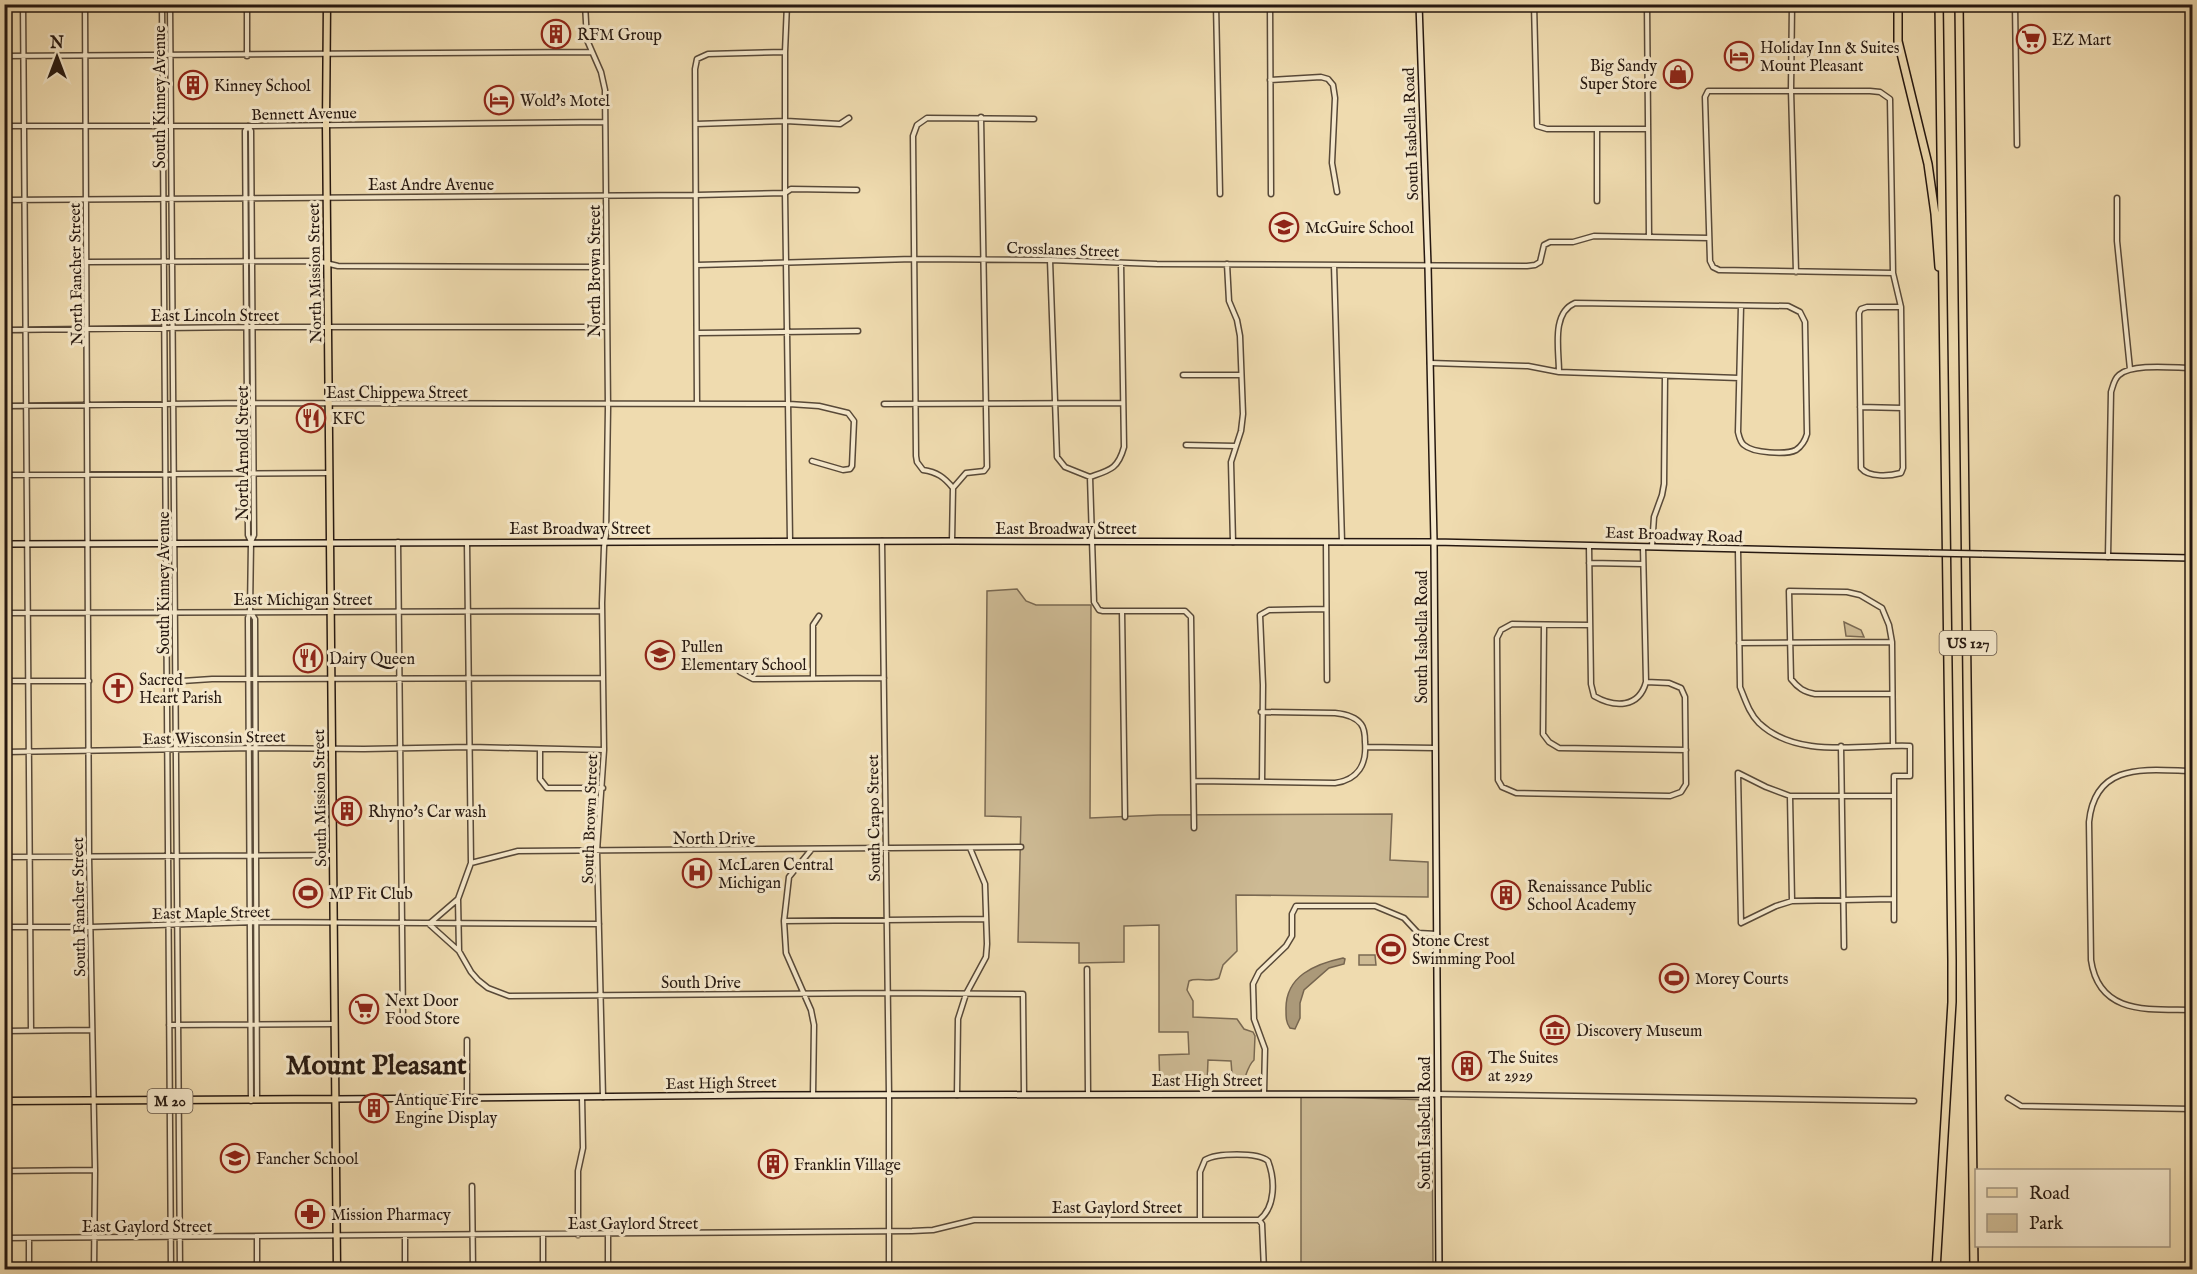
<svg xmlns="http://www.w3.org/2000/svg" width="2197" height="1274" viewBox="0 0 2197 1274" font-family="'IM FELL English',serif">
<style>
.green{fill:#cdba94;stroke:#7a6952;stroke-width:1.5}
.water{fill:#ab9979;stroke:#76654f;stroke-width:1.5}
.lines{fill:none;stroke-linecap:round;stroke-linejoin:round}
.street-casing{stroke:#584938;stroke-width:7}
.secondary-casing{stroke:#261810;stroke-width:8}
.primary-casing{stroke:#261810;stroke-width:9}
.highway-casing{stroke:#261810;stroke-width:10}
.street{stroke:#f5e8cb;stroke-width:4}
.secondary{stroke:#f5e8cb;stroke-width:5}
.primary{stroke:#efdbaf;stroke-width:6}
.highway{stroke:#efdbaf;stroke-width:7}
.secondary-bridge-casing{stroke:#261810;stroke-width:8;stroke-linecap:butt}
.secondary-bridge{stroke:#f5e8cb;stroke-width:5}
.labels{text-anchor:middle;stroke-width:6;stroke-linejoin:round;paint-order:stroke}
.shield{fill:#f5e8cb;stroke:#645648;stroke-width:1.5}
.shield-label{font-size:15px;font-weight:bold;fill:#261810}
.poi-label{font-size:16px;fill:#261810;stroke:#f5e8cb;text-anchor:start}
.street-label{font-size:16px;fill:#261810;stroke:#f5e8cb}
.town-label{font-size:28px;font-weight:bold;fill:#261810;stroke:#f5e8cb}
</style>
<rect width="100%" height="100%" fill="#efdbaf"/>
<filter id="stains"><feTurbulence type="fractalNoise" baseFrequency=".00333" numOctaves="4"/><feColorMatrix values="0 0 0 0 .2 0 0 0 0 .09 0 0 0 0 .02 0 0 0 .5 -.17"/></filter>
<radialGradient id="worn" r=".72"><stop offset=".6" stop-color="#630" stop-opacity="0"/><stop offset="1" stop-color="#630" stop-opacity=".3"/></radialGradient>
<path class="green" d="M1017,589L1026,601L1036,605H1091L1090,818L1159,815L1392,814L1390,860L1428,862V897L1236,895L1237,951L1223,965L1219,978C1210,983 1198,977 1189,981L1187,990L1193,1001V1017L1237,1019L1244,1029L1253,1032L1255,1036L1254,1060C1247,1066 1246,1078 1241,1087H1233L1231,1061L1208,1060L1207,1086L1160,1087L1159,1055L1189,1054L1188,1032H1159V925L1124,926V962L1079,963V943L1018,942L1021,817L985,816L987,591Z
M1844,622L1861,630L1864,637L1846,636Z
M1359,955H1375L1376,965H1359Z
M1301,1096L1430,1100L1432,1104L1433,1269L1301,1270Z"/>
<path class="water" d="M1343,958L1345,959L1344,964L1329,968L1304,990L1300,1003V1018L1295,1029L1290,1028C1286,1023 1286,1017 1286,1010C1285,976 1315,964 1343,958Z"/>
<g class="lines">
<g class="street-casing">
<path id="street" d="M23,4L31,1030
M85,4L89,857L95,1170L94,1270
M162,4L171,1270
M170,4L180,1270
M585,4L587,40L601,72L605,90L608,408L606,535L604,547L602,603L604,750L597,851L603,1097
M787,4L785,52V193L790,541
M1216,4L1220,194
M1270,4L1271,194
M1534,4L1537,126L1547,129H1648
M1647,4L1649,237
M1792,4L1791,90L1796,272
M2015,4L2017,145
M4,56L591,52
M247,56V4
M1270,80L1321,77L1328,79L1333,85L1335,98L1332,163L1337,192
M696,124L786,121L840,124L849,118
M4,126H248L605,122
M248,126L245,131L248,535L251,542L250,611L248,618L251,1101
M248,126L251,131L254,535L251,542
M2117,198V241L2130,369
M4,200L697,195L785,193L791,189L857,190
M1597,201V129
M1050,260L1057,457L1065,467L1090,477
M86,262L317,261L338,266L606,267
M1227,264L1229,301L1237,320L1240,336L1243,414L1241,431L1231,462L1233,542
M697,265L913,259L1050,260L1157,264L1527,266L1535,265L1540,262L1544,245L1550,242H1573L1594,236L1709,238
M1334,265L1342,542
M1893,273L1719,270L1713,267L1710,261L1705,97L1708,91H1870L1880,92L1890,99L1893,273L1901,307L1903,468L1901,473C1890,476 1869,478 1861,468L1859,313L1861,309L1867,307H1901
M4,330L246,327H606
M698,333L858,331
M1430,363L1528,366L1559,372L1739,378
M1559,372C1559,350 1551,313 1575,303L1788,306L1800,312L1805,322L1807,434C1805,441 1802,446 1796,450C1786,455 1753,453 1744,445C1740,442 1739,436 1738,432L1741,306
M1183,375H1241
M697,404L695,69L697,59L708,54L785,52
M884,404L1123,403
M4,406L247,403L789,404L819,406L848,413L854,421L852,466L850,469L843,470L812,461
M1860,407L1902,408
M1186,445L1235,446
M4,475L329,473
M1090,477L1094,602L1099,610L1103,611H1185L1191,617L1194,828
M1090,477C1110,470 1118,469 1124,447L1121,263
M953,488C944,477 937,472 923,470L917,462L916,456L913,136L917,125L927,118L1034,119
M953,488L966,473L984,471L987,467L981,117
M882,541L889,1095V1270
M952,541L953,488
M398,542L403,1021
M1326,542L1327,680
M467,543L471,863
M1589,546L1591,684L1594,696C1615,708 1639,708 1646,682L1643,547
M1652,546L1654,517L1662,495L1664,484L1665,376
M1738,549L1740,687C1745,699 1749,713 1759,723C1798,760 1862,744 1910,746V776H1894V920
M2108,557L2111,392C2113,386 2114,379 2119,375C2133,363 2174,368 2192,368
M1589,563L1643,564
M250,611L255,619L257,1100
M1122,611L1125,817
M4,613L602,611
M1590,625L1512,624L1501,630L1497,638L1498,780L1502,787L1516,793L1670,796L1681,792L1686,784L1685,697L1681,688L1669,683L1646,682
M1544,626L1543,734L1549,742L1559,748L1686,750
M1739,643L1892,642
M740,672L753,679L884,678
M813,678V625L819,616
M4,681H89
M167,682L212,679L603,678
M1891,694H1815C1804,692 1798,688 1791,679L1789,591L1847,592L1860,595L1882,608L1889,625L1892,642L1893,745
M1841,746L1844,947
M1366,747L1435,748
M540,749V779L547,788H603
M4,752L255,748L364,749L470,747L604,750
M2192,771C2147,770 2095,761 2089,822L2091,960C2099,1016 2150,1009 2192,1010
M1194,781L1335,783C1358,780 1367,764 1365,742C1365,736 1365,729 1361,724C1355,716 1345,714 1335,713L1261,712
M1262,782L1263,685L1260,615L1269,610L1326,609
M1790,796L1792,901
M1021,847L518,851L471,863L458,899L459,951L471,972L478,980L488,988L509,996L887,993L1023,994L1024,1094
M811,850L789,877L784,921L786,953L811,1010L814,1025L813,1095
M4,857L333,855
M458,899L429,924L459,951
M1893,899L1792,901L1776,906L1741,923L1738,773L1766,787L1790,796H1893
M784,921L986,919
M4,927H91L256,922L599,924
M1087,969L1088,1094
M169,1025L335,1024
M4,1031L91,1030
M467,1040V1097
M1264,1093L1265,1049L1254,1019L1253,984L1259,972L1286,946L1292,936V914L1296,906H1375L1404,918L1418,933L1437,934
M1437,1094L1914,1101
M957,1095L958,1019L966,994L986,957L987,944L985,884L970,848
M2008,1098L2021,1106L2192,1109
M4,1171L95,1170
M472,1186L473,1270
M1200,1219V1172L1205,1160C1216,1153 1258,1152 1268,1161C1275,1179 1276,1207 1259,1220
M1259,1220L1262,1224L1264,1270
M543,1235V1270
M578,1235V1171L583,1148L582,1097
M405,1236V1270
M4,1238L912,1231L933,1230L974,1220H1259
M29,1238V1270
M257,1270V1238
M608,1270V1235"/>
</g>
<g class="secondary-casing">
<path id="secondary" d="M1419,4L1428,266L1434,542L1439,1270
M4,544L952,541L1434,542L1930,553
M1982,554L2192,558
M335,1099L766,1095L1437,1094"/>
</g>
<g class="primary-casing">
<path id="primary" d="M327,4L326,124L337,1270
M4,1101L335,1099"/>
</g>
<g class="highway-casing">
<path id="highway" d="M1898,4V41L1928,164L1935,214L1939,267
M1959,4L1974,1270
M2099,4L2192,6
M1936,1270L1952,1002V960L1939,4"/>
</g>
<use href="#street" class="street"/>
<use href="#secondary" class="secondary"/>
<use href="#primary" class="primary"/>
<use href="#highway" class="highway"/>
<g class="secondary-bridge-casing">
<path id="secondary-bridge" d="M1930,553L1982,554"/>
</g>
<use href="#secondary-bridge" class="secondary-bridge"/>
</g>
<defs>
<g id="building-ring" transform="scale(1.5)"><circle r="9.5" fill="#f5e8cb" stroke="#8f2418" stroke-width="1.5"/><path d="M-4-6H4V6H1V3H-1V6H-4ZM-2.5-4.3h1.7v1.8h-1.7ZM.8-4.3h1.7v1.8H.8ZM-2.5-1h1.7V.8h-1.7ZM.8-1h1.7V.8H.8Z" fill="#8f2418"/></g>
<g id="supermarket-ring" transform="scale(1.5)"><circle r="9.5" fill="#f5e8cb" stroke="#8f2418" stroke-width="1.5"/><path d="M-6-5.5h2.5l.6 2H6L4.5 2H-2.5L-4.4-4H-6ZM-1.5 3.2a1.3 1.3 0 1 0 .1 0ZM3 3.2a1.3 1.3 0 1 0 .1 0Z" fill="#8f2418"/></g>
<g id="hotel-ring" transform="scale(1.5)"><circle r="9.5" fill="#f5e8cb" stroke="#8f2418" stroke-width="1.5"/><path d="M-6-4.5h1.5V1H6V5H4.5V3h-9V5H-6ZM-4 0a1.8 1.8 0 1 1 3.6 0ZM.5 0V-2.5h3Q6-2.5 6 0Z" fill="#8f2418"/></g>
<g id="shop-ring" transform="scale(1.5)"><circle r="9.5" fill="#f5e8cb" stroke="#8f2418" stroke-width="1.5"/><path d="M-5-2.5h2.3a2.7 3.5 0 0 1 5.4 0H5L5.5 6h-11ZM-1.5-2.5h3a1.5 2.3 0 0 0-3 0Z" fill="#8f2418"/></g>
<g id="school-ring" transform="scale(1.5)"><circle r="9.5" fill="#f5e8cb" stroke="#8f2418" stroke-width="1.5"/><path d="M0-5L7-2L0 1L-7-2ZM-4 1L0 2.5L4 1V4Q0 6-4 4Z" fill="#8f2418"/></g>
<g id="restaurant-ring" transform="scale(1.5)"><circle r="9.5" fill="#f5e8cb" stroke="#8f2418" stroke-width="1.5"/><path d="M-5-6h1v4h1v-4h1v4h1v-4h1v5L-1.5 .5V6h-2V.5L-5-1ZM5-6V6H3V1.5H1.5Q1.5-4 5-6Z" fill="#8f2418"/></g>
<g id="church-ring" transform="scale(1.5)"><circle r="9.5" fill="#f5e8cb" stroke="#8f2418" stroke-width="1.5"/><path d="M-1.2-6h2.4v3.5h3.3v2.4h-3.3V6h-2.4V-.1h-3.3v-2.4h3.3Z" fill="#8f2418"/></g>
<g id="hospital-ring" transform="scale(1.5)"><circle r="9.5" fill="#f5e8cb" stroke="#8f2418" stroke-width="1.5"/><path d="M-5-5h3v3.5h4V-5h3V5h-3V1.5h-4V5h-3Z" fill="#8f2418"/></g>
<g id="stadium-ring" transform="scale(1.5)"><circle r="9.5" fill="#f5e8cb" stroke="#8f2418" stroke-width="1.5"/><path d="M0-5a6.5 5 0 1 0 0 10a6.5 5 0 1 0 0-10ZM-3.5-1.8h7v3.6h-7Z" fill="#8f2418"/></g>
<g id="museum-ring" transform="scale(1.5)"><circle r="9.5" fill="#f5e8cb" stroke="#8f2418" stroke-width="1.5"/><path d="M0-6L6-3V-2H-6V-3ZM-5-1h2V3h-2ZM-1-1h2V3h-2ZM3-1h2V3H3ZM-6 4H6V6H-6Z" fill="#8f2418"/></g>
<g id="pharmacy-ring" transform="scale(1.5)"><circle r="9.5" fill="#f5e8cb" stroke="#8f2418" stroke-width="1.5"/><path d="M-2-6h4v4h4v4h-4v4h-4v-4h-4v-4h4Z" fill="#8f2418"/></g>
</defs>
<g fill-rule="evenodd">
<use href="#building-ring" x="556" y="34"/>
<use href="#supermarket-ring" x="2031" y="39"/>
<use href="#hotel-ring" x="1739" y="56"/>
<use href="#shop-ring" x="1678" y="74"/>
<use href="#building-ring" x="193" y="85"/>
<use href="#hotel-ring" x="499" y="100"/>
<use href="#school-ring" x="1284" y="227"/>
<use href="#restaurant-ring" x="311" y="418"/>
<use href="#school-ring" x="660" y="655"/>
<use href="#restaurant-ring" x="308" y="658"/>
<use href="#church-ring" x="118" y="688"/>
<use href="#building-ring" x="347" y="811"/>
<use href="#hospital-ring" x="697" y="873"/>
<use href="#stadium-ring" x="308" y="893"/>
<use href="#building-ring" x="1506" y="895"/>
<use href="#stadium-ring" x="1391" y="949"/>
<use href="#stadium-ring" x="1674" y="978"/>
<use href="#supermarket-ring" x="364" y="1009"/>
<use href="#museum-ring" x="1555" y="1030"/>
<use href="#building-ring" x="1467" y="1066"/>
<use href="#building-ring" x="374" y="1108"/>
<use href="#school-ring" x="235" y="1158"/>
<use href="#building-ring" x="773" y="1164"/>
<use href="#pharmacy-ring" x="310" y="1214"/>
</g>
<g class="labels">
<g class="shield">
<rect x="1939.5" y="631" width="57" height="24" rx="4.5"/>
<rect x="147.5" y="1089" width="45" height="24" rx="4.5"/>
</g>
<g class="shield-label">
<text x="1968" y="648">US 127</text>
<text x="170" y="1106">M 20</text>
</g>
<g class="poi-label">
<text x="577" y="40">RFM Group</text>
<text x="2052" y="45">EZ Mart</text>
<text x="1760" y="53">Holiday Inn &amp; Suites<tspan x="1760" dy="18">Mount Pleasant</tspan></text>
<text x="1657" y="71" text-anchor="end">Big Sandy<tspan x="1657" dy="18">Super Store</tspan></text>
<text x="214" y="91">Kinney School</text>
<text x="520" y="106">Wold's Motel</text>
<text x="1305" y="233">McGuire School</text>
<text x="332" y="424">KFC</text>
<text x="681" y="652">Pullen<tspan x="681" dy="18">Elementary School</tspan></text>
<text x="329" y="664">Dairy Queen</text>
<text x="139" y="685">Sacred<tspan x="139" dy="18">Heart Parish</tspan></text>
<text x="368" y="817">Rhyno's Car wash</text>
<text x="718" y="870">McLaren Central<tspan x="718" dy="18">Michigan</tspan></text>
<text x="1527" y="892">Renaissance Public<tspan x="1527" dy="18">School Academy</tspan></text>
<text x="329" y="899">MP Fit Club</text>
<text x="1412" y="946">Stone Crest<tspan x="1412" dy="18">Swimming Pool</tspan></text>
<text x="1695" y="984">Morey Courts</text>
<text x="385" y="1006">Next Door<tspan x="385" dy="18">Food Store</tspan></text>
<text x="1576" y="1036">Discovery Museum</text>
<text x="1488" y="1063">The Suites<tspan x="1488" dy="18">at 2929</tspan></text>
<text x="395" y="1105">Antique Fire<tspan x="395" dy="18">Engine Display</tspan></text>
<text x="256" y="1164">Fancher School</text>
<text x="794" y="1170">Franklin Village</text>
<text x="331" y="1220">Mission Pharmacy</text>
</g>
<g class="street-label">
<text transform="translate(159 97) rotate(-90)" y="6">South Kinney Avenue</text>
<text transform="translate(304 113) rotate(-1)" y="6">Bennett Avenue</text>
<text transform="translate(1410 134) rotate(-92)" y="6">South Isabella Road</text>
<text x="431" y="190">East Andre Avenue</text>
<text transform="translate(1063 249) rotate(2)" y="6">Crosslanes Street</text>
<text transform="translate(594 271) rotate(-90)" y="6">North Brown Street</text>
<text transform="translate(314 273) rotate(-91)" y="6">North Mission Street</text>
<text transform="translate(75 274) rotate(-91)" y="6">North Fancher Street</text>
<text x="215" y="321">East Lincoln Street</text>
<text x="397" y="398">East Chippewa Street</text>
<text transform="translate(242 453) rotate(-90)" y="6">North Arnold Street</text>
<text x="580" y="534">East Broadway Street</text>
<text x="1066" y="534">East Broadway Street</text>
<text transform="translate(1674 534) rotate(2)" y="6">East Broadway Road</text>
<text transform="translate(163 583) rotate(-90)" y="6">South Kinney Avenue</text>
<text x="303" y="605">East Michigan Street</text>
<text transform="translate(1421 637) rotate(-90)" y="6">South Isabella Road</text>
<text transform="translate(214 737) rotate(-1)" y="6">East Wisconsin Street</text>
<text transform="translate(319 798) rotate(-91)" y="6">South Mission Street</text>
<text transform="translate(873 818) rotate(-91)" y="6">South Crapo Street</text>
<text transform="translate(589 819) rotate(-88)" y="6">South Brown Street</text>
<text x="714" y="844">North Drive</text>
<text transform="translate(78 907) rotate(-91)" y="6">South Fancher Street</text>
<text transform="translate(211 912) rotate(-1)" y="6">East Maple Street</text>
<text x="701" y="988">South Drive</text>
<text x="1207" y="1086">East High Street</text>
<text transform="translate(721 1082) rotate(-1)" y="6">East High Street</text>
<text transform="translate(1424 1123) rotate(-90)" y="6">South Isabella Road</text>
<text x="1117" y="1213">East Gaylord Street</text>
<text x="633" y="1229">East Gaylord Street</text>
<text x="147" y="1232">East Gaylord Street</text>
</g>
<g class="town-label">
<text x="376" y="1074">Mount Pleasant</text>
</g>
</g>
<rect width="2197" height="1274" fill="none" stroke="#efdbaf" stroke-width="24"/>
<rect x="6" y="6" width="2185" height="1262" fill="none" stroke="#261810" stroke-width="3"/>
<rect x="12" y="12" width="2173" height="1250" fill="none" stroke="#261810" stroke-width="1.5"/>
<rect x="1975" y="1169" width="195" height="78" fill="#f5e8cb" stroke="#a29580" stroke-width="1.5"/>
<rect x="1987" y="1188" width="30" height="9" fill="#efdbaf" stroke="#a29580" stroke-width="1.5"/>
<text x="2029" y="1199" font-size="18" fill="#261810">Road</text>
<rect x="1987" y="1214" width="30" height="18" fill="#cdba94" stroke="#a29580" stroke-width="1.5"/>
<text x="2029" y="1229" font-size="18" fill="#261810">Park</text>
<g transform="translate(57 57)" stroke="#f5e8cb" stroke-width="4.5" paint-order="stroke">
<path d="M0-4.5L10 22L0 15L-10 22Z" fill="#261810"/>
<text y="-9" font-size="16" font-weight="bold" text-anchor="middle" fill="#261810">N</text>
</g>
<rect width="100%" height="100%" filter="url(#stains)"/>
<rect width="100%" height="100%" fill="url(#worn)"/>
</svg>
